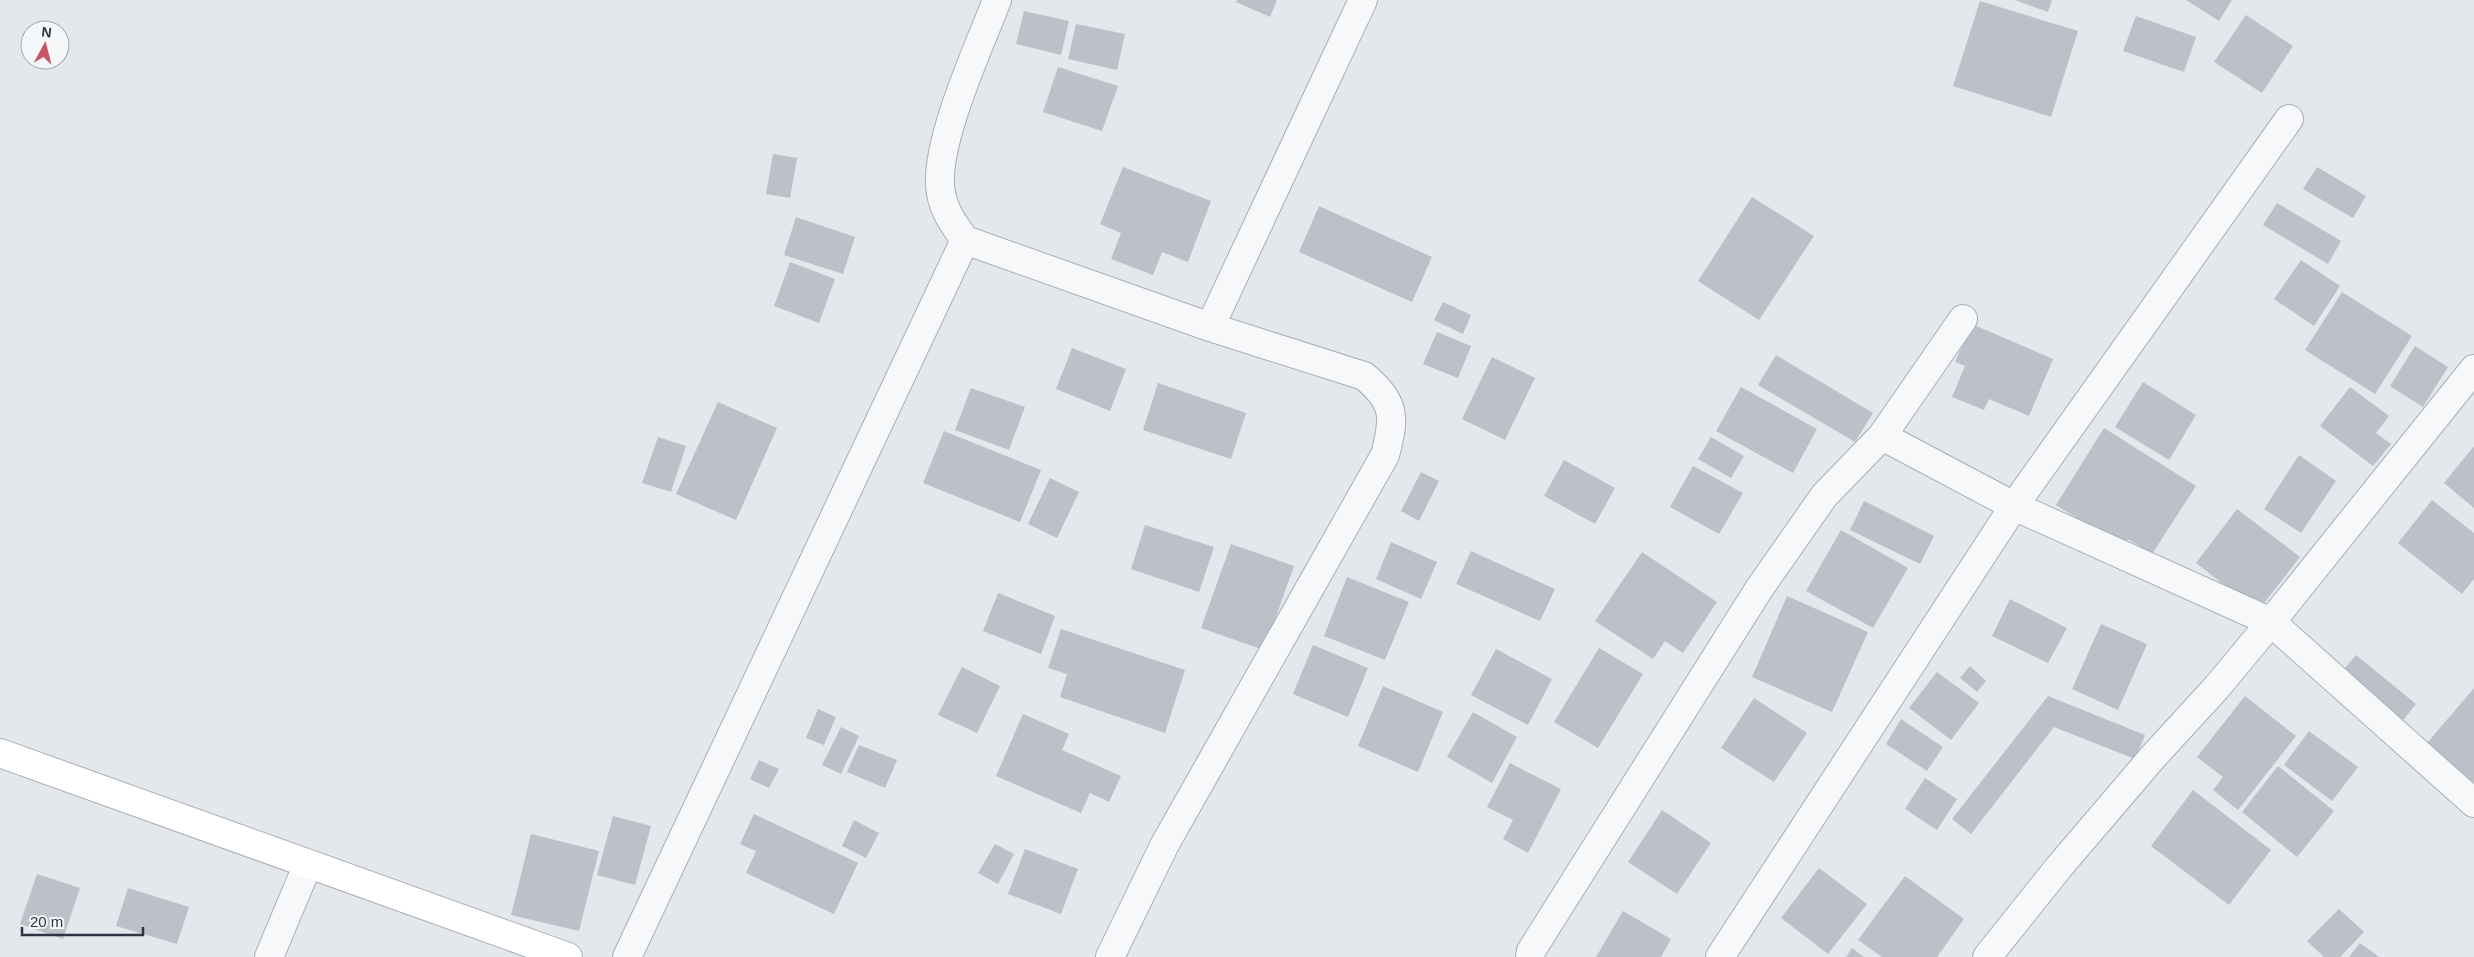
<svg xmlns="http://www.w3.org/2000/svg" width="2474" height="957" viewBox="0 0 2474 957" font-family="Helvetica,sans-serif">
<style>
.building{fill:#bcc0c8}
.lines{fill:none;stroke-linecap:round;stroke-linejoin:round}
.street-casing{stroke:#a9aeb5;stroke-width:30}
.secondary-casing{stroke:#a9aeb5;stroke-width:30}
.street{stroke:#f7f8f9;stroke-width:28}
.secondary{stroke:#fff;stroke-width:28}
</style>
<rect width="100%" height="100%" fill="#e4e7eb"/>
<path class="building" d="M1237,0H1277L1270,17L1236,2Z
M2015,0H2052L2048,12Z
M2186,0H2232L2219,21Z
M1980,1L2078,31L2051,117L1953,86Z
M1024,11L1069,21L1061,55L1016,44Z
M2246,15L2293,46L2262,93L2214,62Z
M2136,16L2196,37L2184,72L2123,51Z
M1076,24L1125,34L1117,70L1068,59Z
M1058,67L1118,86L1102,131L1043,112Z
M773,154L797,158L790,198L766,194Z
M1123,167L1211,201L1188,262L1162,252L1153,275L1111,259L1121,233L1100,224Z
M2317,167L2366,196L2353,218L2303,189Z
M1752,197L1814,236L1759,320L1698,281Z
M2277,203L2341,241L2328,264L2263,225Z
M1319,206L1432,257L1412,302L1299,252Z
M796,217L855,237L843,274L784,255Z
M2301,260L2340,286L2314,326L2274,299Z
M790,262L835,279L819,323L774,306Z
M2342,292L2412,336L2375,394L2305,350Z
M1443,302L1471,315L1463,334L1434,320Z
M1972,324L2053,359L2029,416L1989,399L1984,410L1952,397L1965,366L1955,362Z
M1437,332L1471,346L1458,378L1423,364Z
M2415,346L2448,367L2423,407L2390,386Z
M1072,348L1126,369L1110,411L1056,389Z
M1776,355L1873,413L1855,442L1758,385Z
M1492,357L1535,378L1505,440L1462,419Z
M2143,382L2196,415L2169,460L2115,427Z
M1158,383L1246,413L1231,459L1143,430Z
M1741,387L1817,429L1793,473L1716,431Z
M2350,387L2389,416L2376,433L2391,444L2373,466L2320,426Z
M971,388L1025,407L1009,450L955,430Z
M718,402L777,428L736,520L676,494Z
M2104,428L2196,486L2152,554L2128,539L2123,547L2056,505Z
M944,431L1041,470L1020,522L923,483Z
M658,437L686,446L671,492L642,483Z
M1711,437L1744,456L1731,478L1698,459Z
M2474,446V508L2444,483Z
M2299,455L2336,481L2301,533L2264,509Z
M1564,460L1615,488L1595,524L1544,496Z
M1693,466L1743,493L1719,534L1670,507Z
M1421,472L1439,481L1419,521L1401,511Z
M1050,478L1079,492L1057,538L1028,524Z
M2432,500L2474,533V579L2462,594L2398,543Z
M1864,501L1934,536L1920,564L1850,530Z
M2237,509L2300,557L2258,611L2196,563Z
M1145,525L1214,547L1199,592L1131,569Z
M1841,530L1908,568L1873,628L1806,591Z
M1391,542L1437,562L1421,599L1376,579Z
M1231,544L1294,566L1264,650L1201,628Z
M1471,551L1555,589L1540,621L1456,584Z
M1642,552L1717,602L1683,653L1665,641L1653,659L1595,621Z
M1347,577L1409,602L1385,660L1324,636Z
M998,593L1055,616L1041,654L983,631Z
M1787,596L1868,632L1832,712L1752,677Z
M2010,599L2067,628L2048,663L1992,636Z
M2101,624L2147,644L2118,710L2072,689Z
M1061,629L1185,670L1165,733L1060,697L1067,674L1048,668Z
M1313,645L1368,668L1348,717L1293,694Z
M1599,648L1643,674L1598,748L1554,722Z
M1496,649L1552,679L1528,725L1471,695Z
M2356,655L2416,704L2400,724L2339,675Z
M1970,666L1986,681L1977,692L1960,678Z
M962,667L1000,686L977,733L938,715Z
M1937,672L1979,703L1951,740L1909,708Z
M1383,686L1443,712L1418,772L1358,746Z
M2474,688V793L2422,749Z
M2048,696L2145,735L2135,759L2054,727L1971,834L1952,819Z
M2245,696L2296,736L2238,810L2213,790L2223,777L2197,757Z
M1754,698L1807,733L1774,782L1721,748Z
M818,709L836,717L824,745L806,738Z
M1473,712L1517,737L1492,783L1447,757Z
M1023,714L1069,734L1062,750L1121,776L1109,802L1090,793L1081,813L996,776Z
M1901,719L1943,747L1927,771L1886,744Z
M841,727L859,736L841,774L822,765Z
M2309,731L2358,767L2332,801L2284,765Z
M859,745L897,760L885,788L847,772Z
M759,760L779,769L769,788L750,779Z
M1510,763L1561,789L1528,853L1503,839L1513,820L1487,807Z
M2278,766L2334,811L2297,857L2242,812Z
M1925,778L1957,799L1937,830L1905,809Z
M2193,790L2271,850L2229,905L2151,846Z
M1662,810L1711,843L1677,894L1628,862Z
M754,814L858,863L834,914L746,873L756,851L740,844Z
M613,816L651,826L635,885L597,875Z
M854,820L879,833L866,858L842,846Z
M531,834L599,851L579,931L511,915Z
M995,844L1014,854L998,884L978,873Z
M1025,849L1078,869L1061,914L1008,894Z
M1819,868L1867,904L1828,954L1781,918Z
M37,874L80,888L63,939L20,924Z
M1905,876L1964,919L1937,957H1882L1858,940Z
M128,888L189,907L177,944L116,926Z
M2339,909L2364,932L2340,957H2324L2307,941Z
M1623,911L1671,939L1661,957H1596Z
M2360,943L2379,957H2349Z
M1852,948L1864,957H1846Z"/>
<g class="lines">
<g class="street-casing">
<path id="street" d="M997,0C980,45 932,147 941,193C944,212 954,224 965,240L1210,327L1364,376C1396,402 1395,418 1385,455L1165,844L1110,957
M1210,327L1363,0
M1882,436L2014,506L2271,622L2474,803
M269,957L308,864
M627,957L965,240
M1530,957L1531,951L1759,589L1824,496L1882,436L1963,319
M1720,957L2014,506L2289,119
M1987,957L2059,867L2152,758L2217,687L2271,622L2474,369"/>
</g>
<g class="secondary-casing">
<path id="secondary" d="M0,753L568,957"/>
</g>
<use href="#street" class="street"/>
<use href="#secondary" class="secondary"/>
</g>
<g transform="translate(45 45) rotate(7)"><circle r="24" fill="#f4f6f8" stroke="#a4a9af"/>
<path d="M0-4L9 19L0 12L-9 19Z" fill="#c65465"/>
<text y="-8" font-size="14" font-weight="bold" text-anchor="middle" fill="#2d3542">N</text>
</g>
<path d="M22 927v8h121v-8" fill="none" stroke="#2d3542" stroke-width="2.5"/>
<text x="30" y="927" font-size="15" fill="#2d3542" stroke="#f4f6f8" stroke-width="4" paint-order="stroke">20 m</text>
</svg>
